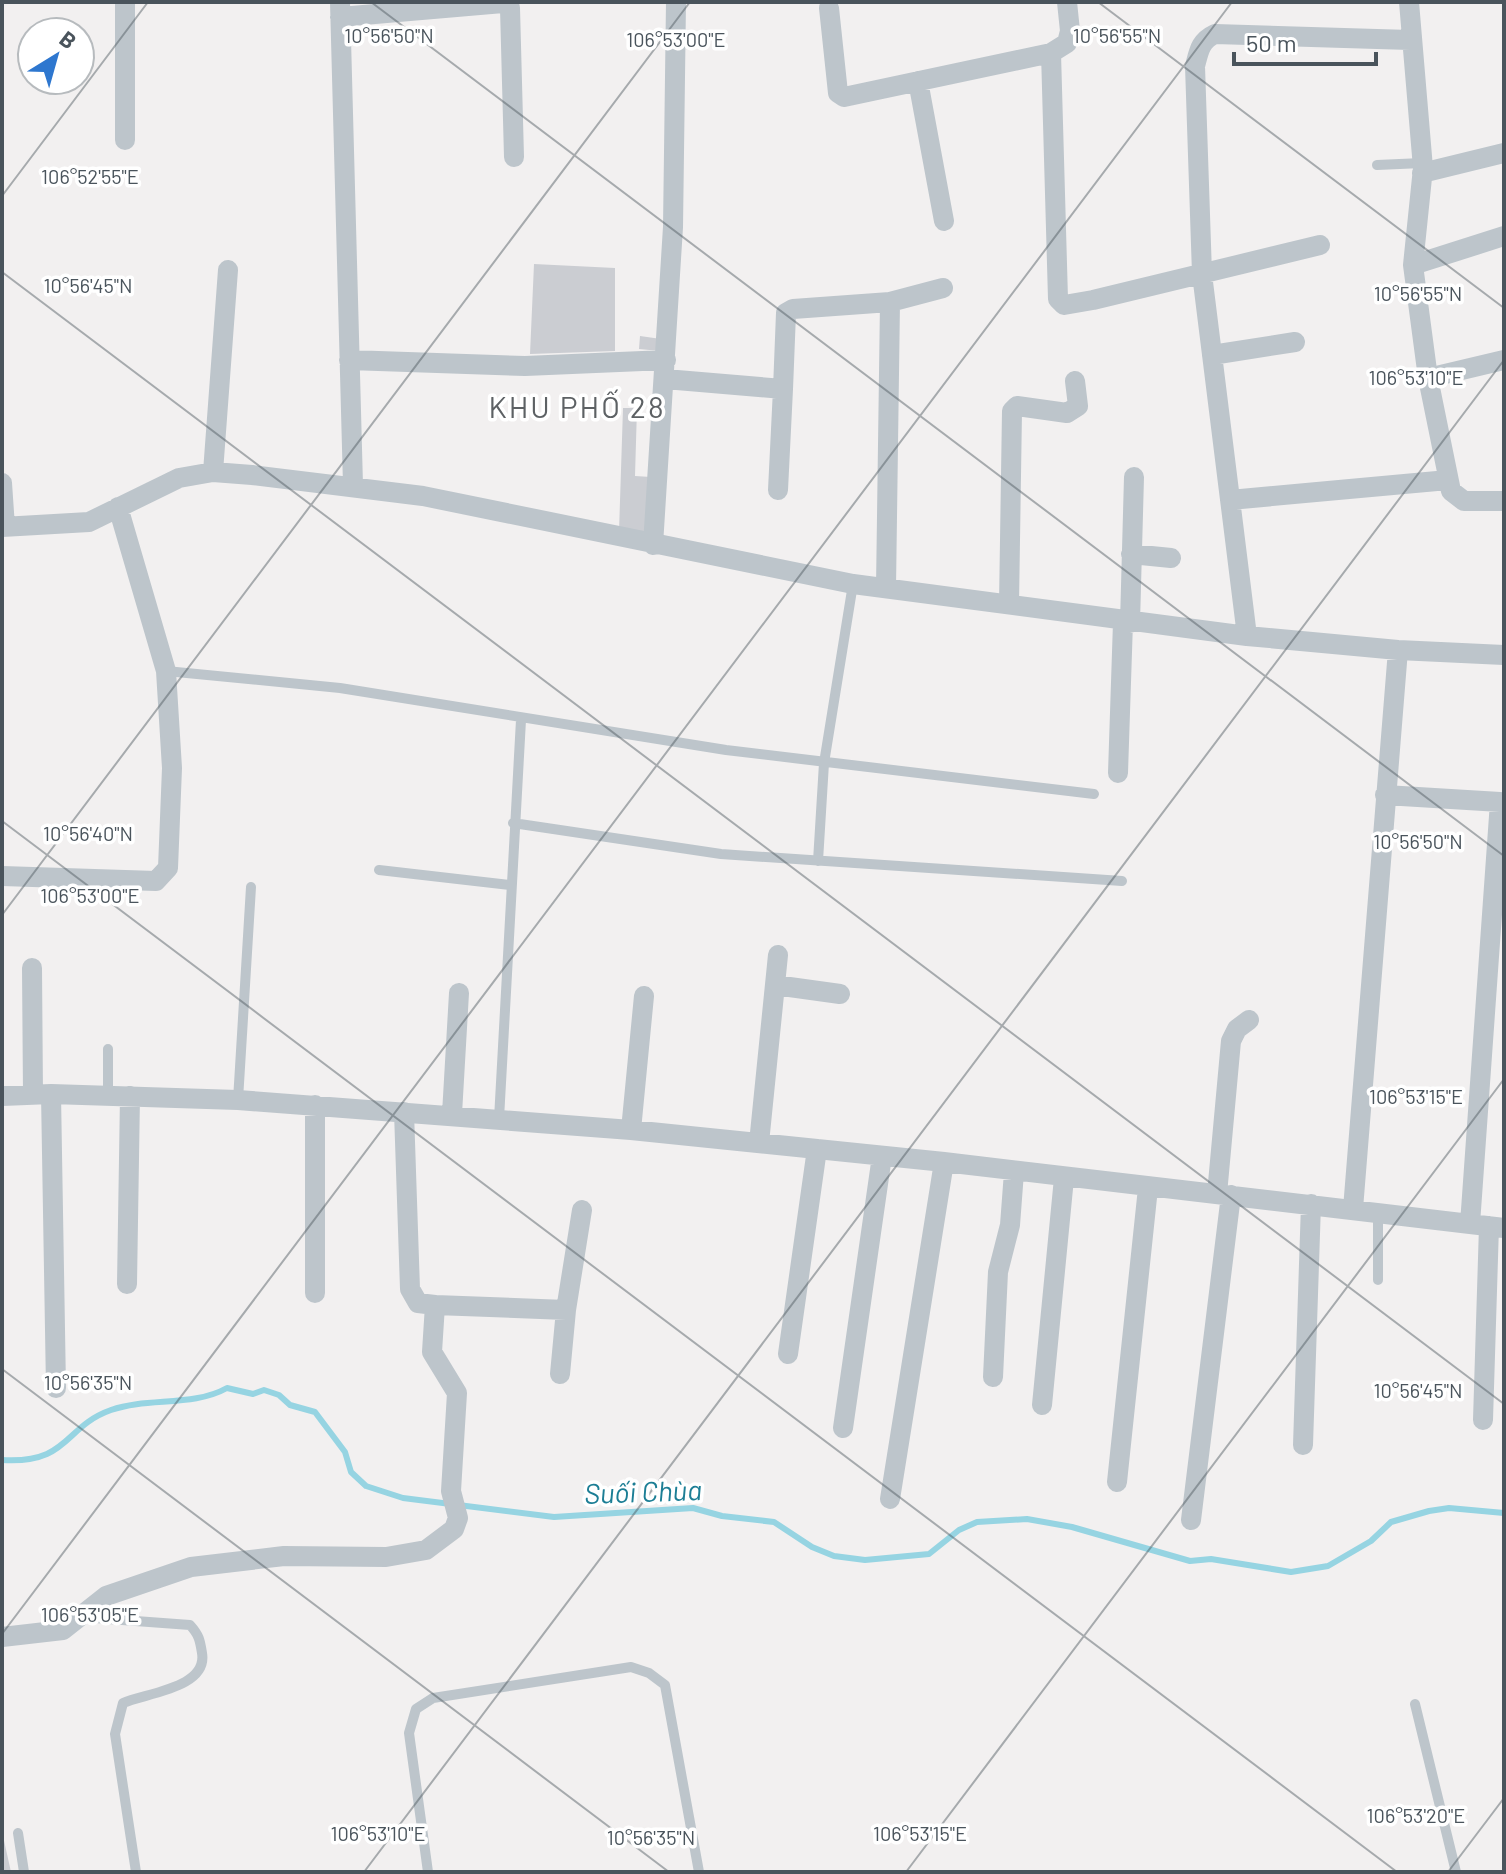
<svg xmlns="http://www.w3.org/2000/svg" width="1506" height="1874" viewBox="0 0 1506 1874" font-family="Barlow,sans-serif">
<style>
.lines{fill:none;stroke-linecap:round;stroke-linejoin:round}
.stream{stroke:#96d4e2;stroke-width:6}
.building{fill:#cbcdd2}
.service{stroke:#bdc5cb;stroke-width:10}
.minor{stroke:#bdc5cb;stroke-width:20}
.ticks{fill:none;stroke:#4a545c;stroke-width:2;stroke-opacity:0.45}
.labels{text-anchor:middle;stroke-width:7;stroke-linejoin:round;paint-order:stroke}
.water-label{font-size:28px;font-style:italic;fill:#1c7e95;stroke:#fff}
.quarter-label{font-size:30px;letter-spacing:2px;fill:#5d6164;stroke:#fff}
.ticks-label{font-size:20px;text-anchor:middle;fill:#4a545c;stroke:#fff;stroke-width:7;stroke-linejoin:round;paint-order:stroke}
</style>
<rect width="100%" height="100%" fill="#f2f0f0"/>
<g class="lines">
<path class="stream" d="M2,1460C70,1464 63,1427 111,1410C148,1397 193,1407 227,1388L253,1394L264,1390L279,1395L290,1405L315,1412L345,1452L351,1472L366,1486L403,1498L554,1517L693,1508L722,1516L774,1522L812,1547L834,1556L865,1560L929,1554L959,1530L977,1522L1027,1519L1072,1527L1190,1561L1211,1559L1291,1572L1328,1566L1371,1541L1391,1522L1429,1511L1449,1508L1504,1513"/>
</g>
<path class="building" d="M534,264L615,268V351L530,354Z
M640,336L661,339L660,351L639,349Z
M623,408H637L635,476L651,477L647,537L619,532Z
M2,1836H3L11,1872H2Z"/>
<g class="lines">
<path class="service" d="M1377,165L1422,163
M166,671L340,688L726,750L1094,794
M513,823L721,854L1122,881
M818,861L824,763L853,584
M379,870L510,885
M108,1049V1095
M238,1100L251,887
M499,1119L521,720
M1378,1280V1212
M81,1617L190,1625C199,1635 200,1640 202,1653C208,1688 146,1693 123,1703L115,1734L136,1872
M1415,1704L1456,1872
M18,1833L24,1872
M428,1872L409,1733L416,1709L433,1698L631,1667L649,1673L665,1685L699,1872"/>
<path class="minor" d="M340,2L353,485
M1067,2L1070,31L1067,43L1051,53L1058,299L1064,305L1093,300L1320,245
M1409,2L1423,168L1413,265L1428,378L1451,491L1464,501H1504
M829,8L838,93L844,97L1051,53
M340,17L503,3L510,8L514,157
M918,81L944,221
M125,140V2
M1422,173L1504,153
M1413,265L1504,236
M1212,355L1295,342
M349,360L525,366L666,360
M1428,378L1504,360
M665,379L783,389L786,313L793,309L890,302L943,288
M213,472L228,270
M2,483L5,527
M778,490L783,389
M1230,500L1448,480
M2,527L89,522L179,478L213,472L252,475L423,496L853,584L1247,636L1398,650L1504,655
M653,545L673,227L676,2
M1131,554L1171,558
M886,588L890,302
M1009,605L1012,411L1017,406L1067,413L1078,406L1075,381
M1130,623L1134,477
M1247,636L1202,274L1195,66C1199,51 1200,41 1215,34L1410,40
M1118,773L1123,622
M1385,795L1500,802L1470,1224
M2,876L156,881L168,868L172,768L166,671L118,507
M32,968L33,1095
M775,985L840,994
M51,1094L56,1388
M2,1096L51,1094L238,1100L631,1130L944,1162L1504,1228
M315,1105V1293
M452,1114L459,993
M631,1130L644,996
M759,1143L778,955
M1217,1194L1231,1041L1237,1029L1249,1020
M1353,1209L1398,650
M127,1284L130,1096
M435,1305L566,1310L582,1210
M788,1354L817,1149
M560,1374L566,1310
M993,1377L998,1272L1010,1225L1014,1172
M1042,1405L1064,1178
M1483,1420L1489,1226
M843,1428L882,1156
M1303,1445L1311,1204
M1117,1482L1148,1188
M890,1499L944,1162
M1191,1520L1231,1195
M2,1637L63,1630L106,1596L191,1567L284,1556L386,1557L426,1550L454,1529L458,1518L451,1491L457,1393L432,1352L435,1305L418,1303L410,1289L404,1112"/>
</g>
<path class="ticks" d="M371,2L1504,856M1098,2L1504,308M2,196L148,2M2,272L1504,1404M2,821L1397,1872M2,915L690,2M2,1369L669,1872M2,1634L1232,2M364,1872L1504,360M906,1872L1504,1079M1448,1872L1504,1798"/>
<g class="labels">
<g class="water-label">
<text transform="translate(643 1492) rotate(-2)" y="10">Suối Chùa</text>
</g>
<g class="quarter-label">
<text x="577" y="418">KHU PHỐ 28</text>
</g>
</g>
<g class="ticks-label">
<text x="389" y="43">10°56'50"N</text>
<text x="1117" y="43">10°56'55"N</text>
<text x="676" y="47">106°53'00"E</text>
<text x="90" y="184">106°52'55"E</text>
<text x="88" y="293">10°56'45"N</text>
<text x="1418" y="301">10°56'55"N</text>
<text x="1416" y="385">106°53'10"E</text>
<text x="88" y="841">10°56'40"N</text>
<text x="1418" y="849">10°56'50"N</text>
<text x="90" y="903">106°53'00"E</text>
<text x="1416" y="1104">106°53'15"E</text>
<text x="88" y="1390">10°56'35"N</text>
<text x="1418" y="1398">10°56'45"N</text>
<text x="90" y="1622">106°53'05"E</text>
<text x="1416" y="1823">106°53'20"E</text>
<text x="378" y="1841">106°53'10"E</text>
<text x="920" y="1841">106°53'15"E</text>
<text x="651" y="1845">10°56'35"N</text>
</g>
<rect width="1506" height="1874" fill="none" stroke="#4a545c" stroke-width="8"/>
<g transform="translate(56 56) rotate(37)"><circle r="38" fill="#ffffff" stroke="#b7bbbe" stroke-width="2"/>
<path d="M0-6L14 30L0 20L-14 30Z" fill="#2e77cf"/>
<text y="-12" font-size="22" font-weight="bold" text-anchor="middle" fill="#4a545c">B</text>
</g>
<path d="M1234 52v12h142v-12" fill="none" stroke="#4a545c" stroke-width="4"/>
<text x="1246" y="52" font-size="24" fill="#4a545c" stroke="#ffffff" stroke-width="6" paint-order="stroke">50 m</text>
</svg>
